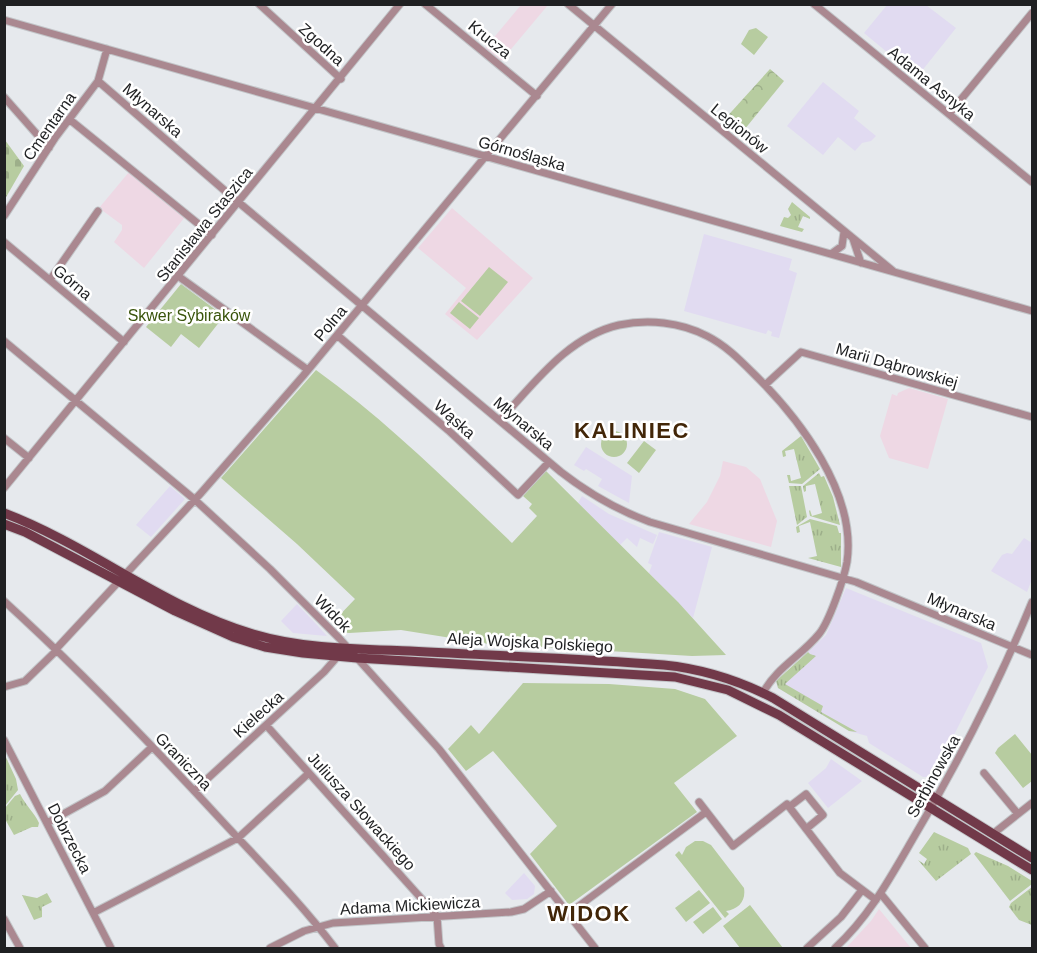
<svg xmlns="http://www.w3.org/2000/svg" width="1037" height="953" viewBox="0 0 1037 953" font-family="Arial,sans-serif">
<style>
.commercial{fill:#e1dbf1}
.education{fill:#eed8e4}
.grass{fill:url(#grass-tufts)}
.forest{fill:url(#forest-crowns)}
.cemetery{fill:url(#cemetery-stones)}
.green{fill:#b7cca0}
.lines{fill:none;stroke-linecap:round;stroke-linejoin:round}
.minor-casing{stroke:#c2c5c8;stroke-width:9}
.major-casing{stroke:#c2c5c8;stroke-width:11}
.minor{stroke:#aa8890;stroke-width:7}
.major{stroke:#713949;stroke-width:9}
.labels{text-anchor:middle;stroke-width:5;stroke-linejoin:round;paint-order:stroke}
.street-label{font-size:16px;fill:#1f2022;stroke:#fff}
.park-label{font-size:16px;fill:#39540b;stroke:#fff}
.district-label{font-size:22px;font-weight:bold;letter-spacing:1.5px;fill:#422608;stroke:#fff}
</style>
<defs>
<pattern id="grass-tufts" width="24" height="20" patternUnits="userSpaceOnUse" patternTransform="scale(1.5)"><rect width="24" height="20" fill="#b7cca0"/><path d="M3 7l-1-3M5 7V3M7 7l1-3M15 17l-1-3M17 17v-4M19 17l1-3" fill="none" stroke="#9daf8a"/></pattern>
<pattern id="forest-crowns" width="20" height="18" patternUnits="userSpaceOnUse" patternTransform="scale(1.5)"><rect width="20" height="18" fill="#b7cca0"/><path d="M2 6a3 3 0 1 1 6 0M12 15a3 3 0 1 1 6 0" fill="none" stroke="#9daf8a"/></pattern>
<pattern id="cemetery-stones" width="16" height="16" patternUnits="userSpaceOnUse" patternTransform="scale(1.5)"><rect width="16" height="16" fill="#b7cca0"/><path d="M2 7V4a2 2 0 0 1 4 0v3zM10 15v-3a2 2 0 0 1 4 0v3z" fill="#9daf8a"/></pattern>
</defs>
<rect width="100%" height="100%" fill="#e6e9ed"/>
<path class="commercial" d="M887,5H926L956,28L917,77L864,33Z
M823,82L859,111L854,118L876,136L871,141L862,143L855,151L838,137L823,155L787,126Z
M704,234L792,259L789,270L797,273L779,338L771,336L772,332L768,330L766,334L684,311Z
M586,447L632,476L629,503L598,486L602,479L586,469L584,471L574,465Z
M170,486L185,499L151,537L136,525Z
M582,496L609,514L657,535L653,544L640,538L637,547L627,538L620,545L578,503Z
M659,532L712,547L693,618L649,573L652,565L648,563Z
M1024,538L1032,543V579L1027,592L991,571L1002,555L1007,553L1012,554Z
M846,588L981,643L988,667L935,773L929,777H923L869,743L867,736L849,731L778,688L776,682L826,635Z
M297,604L318,626L327,636L293,633L281,621Z
M831,759L862,781L828,808L808,783L826,768Z
M524,873L535,886L534,894L527,899L512,900L505,893Z"/>
<path class="education" d="M521,5H548L501,61L485,48Z
M129,172L185,217L144,268L114,242L122,230V225L99,208Z
M452,208L533,278L477,340L445,314L466,288L418,248Z
M909,388L948,399L928,469L889,458L880,436L892,394L897,396L898,393Z
M723,461L746,467L760,479L777,521L771,547L689,524L707,502L720,476Z
M879,909L911,948H846L871,921Z"/>
<path class="grass" d="M792,202L810,217V219L803,216L798,227L804,229L802,232L780,226L784,217L788,218L791,215L788,209Z
M801,436L820,469L802,484L789,483L787,475H790L791,481L801,478L794,449L785,451L786,456L783,457L782,451Z
M819,473L821,477L824,476L833,497L840,525L810,516L809,511L810,510L812,516L822,513L815,484L806,486V491L804,492L803,486Z
M789,486H801L807,517L797,525Z
M810,519L837,526L839,533H841V567L808,558L817,556L810,522L799,526L800,532L797,533L796,527Z
M808,652L810,654L816,656L785,684L823,706L821,712L857,732L849,731L778,688L776,681Z
M4,753L16,779L18,790L5,806Z
M20,794C26,806 34,812 39,823L38,827H32L14,835L5,819V808L15,796Z
M934,832L968,848L971,854L936,881L918,860L924,864L927,859L919,853Z
M976,852L1008,866L1032,881V884L1010,901L974,854Z
M1032,887V925L1019,920L1009,907L1011,903Z
M47,893L52,902L42,907V917L34,920L22,895L37,898Z"/>
<path class="forest" d="M770,69L784,81L740,135L723,121Z"/>
<path class="cemetery" d="M5,140L24,166L5,199L4,140Z"/>
<path class="green" d="M756,28L768,37L754,55L741,44L749,30Z
M489,267L508,282L480,316L461,301Z
M181,284L224,316L199,348L181,334L171,347L146,327Z
M459,302L479,318L470,329L450,313Z
M316,370C387,421 449,483 512,543L537,516L529,508L532,504L523,496L546,471L678,602L726,655L692,656L489,644L401,630L349,633L342,632L332,623L355,599L297,544L221,478Z
M601 444a13 13 0 1 1 26 0a13 13 0 1 1-26 0Z
M644,441L656,450L639,473L627,463Z
M523,683L609,684L675,689L705,699L737,736L674,783L697,812L569,905L530,854L557,826L493,751L466,771L448,749L471,725L479,734Z
M1015,734L1032,755V781L1023,788L995,753L998,748Z
M695,841H703L711,845L744,888C746,901 739,909 726,911L729,914L725,918L675,855L679,851L682,855L686,847Z
M699,890L710,903L686,922L675,908Z
M750,905L783,948H740L723,926Z
M713,907L722,919L703,934L693,922Z"/>
<g class="lines">
<g class="minor-casing">
<path id="minor" d="M259,4L341,79
M425,4L537,96
M568,4L893,271
M814,4L1032,182
M4,20L1032,311
M98,81L231,196L561,472C588,493 617,510 650,522L856,582L1032,655
M4,97L49,148
M949,114L1032,13
M69,119L212,235
M4,216L55,138L98,81L107,49
M853,239L861,263
M4,242L124,342
M831,254L842,246L844,232
M178,276L308,370
M50,280L98,211
M337,335L448,430L518,495L549,462
M4,341L194,499L270,569L339,638L439,749L595,948
M765,385L801,352L1032,417
M500,420C534,384 567,337 619,325C648,319 680,322 707,336C725,345 739,359 753,373C799,418 857,493 847,562C844,579 829,622 819,634C801,656 776,668 763,693
M4,438L29,458
M4,488L400,4
M4,601C81,671 153,746 223,822C261,863 301,903 335,948
M56,649L201,493L303,376L612,4
M4,687L25,681L57,650
M266,725L437,916L439,944L441,948
M4,740L111,948
M984,773L1018,814
M194,791L324,672L338,656
M699,802L733,846L787,804L840,873L876,900
M789,807L806,794L823,815L806,829
M47,823L105,791L152,747
M994,833L1032,803
M881,894L925,948
M93,913L238,838L309,773
M568,914L706,812
M4,919L20,948
M270,948L304,931L333,923L511,912L524,909L551,891
M807,948L841,917L862,890
M835,948C868,918 889,880 911,842C957,765 998,685 1032,602"/>
</g>
<g class="major-casing">
<path id="major" d="M4,513C91,546 164,608 253,634C303,649 358,649 410,651C495,656 580,658 664,665C703,669 738,680 773,698L1032,858
M4,524L25,532L175,611L233,637L265,647L303,653L357,658L675,677L728,690L779,715L1032,870"/>
</g>
<use href="#minor" class="minor"/>
<use href="#major" class="major"/>
</g>
<g class="labels">
<g class="street-label">
<text transform="translate(490 39) rotate(39)" y="6">Krucza</text>
<text transform="translate(322 44) rotate(42)" y="6">Zgodna</text>
<text transform="translate(932 83) rotate(39)" y="6">Adama Asnyka</text>
<text transform="translate(153 110) rotate(41)" y="6">Młynarska</text>
<text transform="translate(49 126) rotate(-55)" y="6">Cmentarna</text>
<text transform="translate(740 128) rotate(39)" y="6">Legionów</text>
<text transform="translate(522 153) rotate(16)" y="6">Górnośląska</text>
<text transform="translate(204 224) rotate(-51)" y="6">Stanisława Staszica</text>
<text transform="translate(73 282) rotate(40)" y="6">Górna</text>
<text transform="translate(330 323) rotate(-50)" y="6">Polna</text>
<text transform="translate(897 365) rotate(16)" y="6">Marii Dąbrowskiej</text>
<text transform="translate(455 419) rotate(42)" y="6">Wąska</text>
<text transform="translate(524 423) rotate(40)" y="6">Młynarska</text>
<text transform="translate(962 611) rotate(23)" y="6">Młynarska</text>
<text transform="translate(333 613) rotate(46)" y="6">Widok</text>
<text transform="translate(530 642) rotate(3)" y="6">Aleja Wojska Polskiego</text>
<text transform="translate(258 714) rotate(-42)" y="6">Kielecka</text>
<text transform="translate(184 761) rotate(46)" y="6">Graniczna</text>
<text transform="translate(933 776) rotate(-61)" y="6">Serbinowska</text>
<text transform="translate(362 811) rotate(48)" y="6">Juliusza Słowackiego</text>
<text transform="translate(70 838) rotate(63)" y="6">Dobrzecka</text>
<text transform="translate(410 905) rotate(-3)" y="6">Adama Mickiewicza</text>
</g>
<g class="park-label">
<text x="189" y="321">Skwer Sybiraków</text>
</g>
<g class="district-label">
<text x="632" y="438">KALINIEC</text>
<text x="589" y="921">WIDOK</text>
</g>
</g>
<rect width="1037" height="953" fill="none" stroke="#1f2022" stroke-width="12"/>
</svg>
